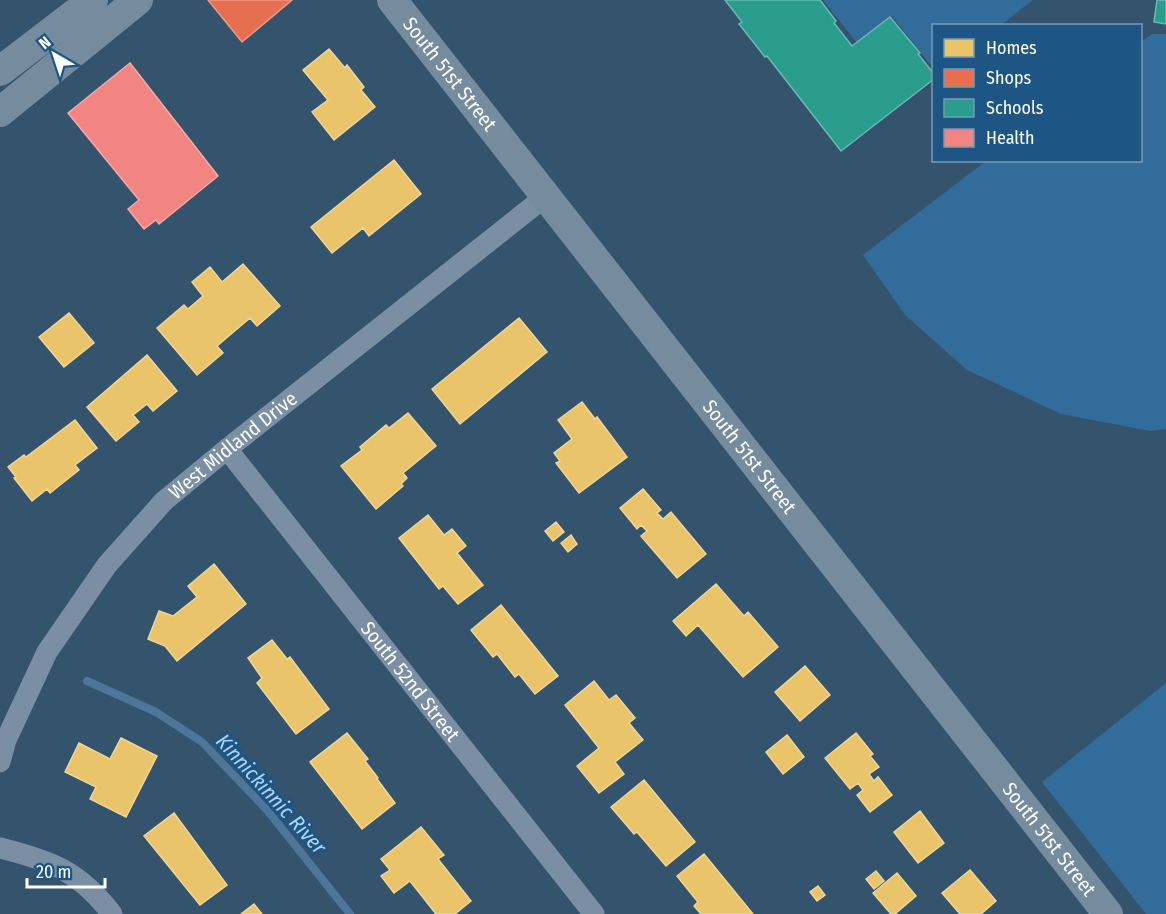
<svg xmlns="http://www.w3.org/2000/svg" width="1166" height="914" viewBox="0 0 1166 914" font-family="'Fira Sans Condensed',sans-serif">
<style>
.green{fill:#316c9b}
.homes{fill:#e9c46a;stroke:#f0d697;stroke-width:1.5}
.shops{fill:#e76f51;stroke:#ee9a85;stroke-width:1.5}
.schools{fill:#2a9d8f;stroke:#6abab1;stroke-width:1.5}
.health{fill:#f28482;stroke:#f6a9a8;stroke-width:1.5}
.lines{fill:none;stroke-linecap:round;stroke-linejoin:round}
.stream{stroke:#4e7698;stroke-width:8}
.street{stroke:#7a8fa3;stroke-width:21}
.secondary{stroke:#758c9f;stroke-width:30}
.labels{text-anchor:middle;stroke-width:6;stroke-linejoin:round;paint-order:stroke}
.street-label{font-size:20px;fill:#fff;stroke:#1d5684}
.water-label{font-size:21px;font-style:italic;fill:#afd5f2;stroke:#1d5684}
</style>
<rect width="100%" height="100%" fill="#34536d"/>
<path class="green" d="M823,0H1033L1001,25L934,26L933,68L892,16L857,43Z
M1152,34H1166V429L1150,431L1061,414L967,370L905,315L863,255L986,161L1140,160L1141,42Z
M1166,683V914H1146L1042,782Z"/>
<path class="homes" d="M329,49L345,68L347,65L364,87L361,90L375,107L334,140L312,112L328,100L303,70Z
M394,160L421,194L369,236L363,228L332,253L311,227Z
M243,264L280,306L257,326L250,318L217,346L223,353L197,375L157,328L184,305L188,309L203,296L192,282L210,267L222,282Z
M69,313L94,343L64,367L39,337Z
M519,318L547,352L460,424L432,389Z
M147,355L177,391L153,411L147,404L133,415L139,422L116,441L87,407Z
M582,402L595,419L597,417L627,457L579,493L556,463L560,461L554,453L572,439L558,420Z
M408,413L436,446L403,473L407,478L401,484L403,486L376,509L341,466L362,450L360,447L386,425L389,428Z
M75,420L97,448L75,465L79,470L50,493L47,489L32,501L14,478L16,477L8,467L24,455L26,457Z
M643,489L661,510L657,513L663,519L671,512L706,554L677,578L641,536L647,531L641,525L637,529L620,508Z
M428,515L444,535L452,529L466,546L457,553L483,585L458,604L443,586L439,589L399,538Z
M556,522L564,532L553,541L545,531Z
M571,535L577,544L568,552L561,543Z
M214,564L246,604L177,661L165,646L148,639L159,611L173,616L197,597L188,586Z
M716,584L744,616L748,612L778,647L743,677L698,625L686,636L673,621Z
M501,605L558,676L535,694L519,674L515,677L497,654L493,657L471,630Z
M272,640L287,659L290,657L329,709L296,734L257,683L262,678L248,658Z
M805,666L830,695L800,721L775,692Z
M594,681L609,700L616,695L635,718L629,723L643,740L615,762L624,774L599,793L577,766L599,748L565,705Z
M347,733L368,759L365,761L378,778L377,779L395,803L362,829L310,762Z
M856,733L873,754L870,756L879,767L869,774L874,781L878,777L892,795L870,812L857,795L863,790L858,783L850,789L825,758Z
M787,735L804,757L783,774L766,752Z
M121,738L157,756L126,817L90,799L96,787L65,772L79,743L110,759Z
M644,780L695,842L666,866L637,832L634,834L611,807Z
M920,811L944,843L918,863L894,832Z
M174,813L227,885L200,905L144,836Z
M421,827L444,855L438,859L471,901L455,914H436L410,881L394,893L381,876L390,870L381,859Z
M704,854L753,914H701L694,906L698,902L677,876Z
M970,870L996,901L981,914H960L942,893Z
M876,871L884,881L874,889L866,879Z
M897,873L916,896L895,914H891L873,893Z
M818,886L825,895L817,901L810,892Z
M254,904L262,914H241Z"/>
<path class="shops" d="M208,0H292L242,42Z"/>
<path class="schools" d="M725,0H820L836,21L834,23L852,46L890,17L920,53L918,54L934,74V79L841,151L767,56L765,57L739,24L742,22Z
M1157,0H1166V24L1154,22Z"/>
<path class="health" d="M130,63L218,176L159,224L156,220L144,229L128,209L139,200L68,113Z"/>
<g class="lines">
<path class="stream" d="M87,681L156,712L202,742L267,810L350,914"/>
<g class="street">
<path id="s1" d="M227,449L594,914"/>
<path id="s2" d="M0,762L6,740L47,652L107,565L164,501L227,449L546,196"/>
<path d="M0,848C52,861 79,871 112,914"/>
</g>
<g class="secondary">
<path id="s3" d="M392,0L1108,914"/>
<path d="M0,71L93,0"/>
<path d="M0,112L138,0"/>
</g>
</g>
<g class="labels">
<g class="street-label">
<text dy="7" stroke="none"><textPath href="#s3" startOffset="94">South 51st Street</textPath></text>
<text dy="7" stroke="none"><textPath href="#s2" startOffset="400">West Midland Drive</textPath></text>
<text dy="7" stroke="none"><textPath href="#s3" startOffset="580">South 51st Street</textPath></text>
<text dy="7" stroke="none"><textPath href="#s1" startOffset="296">South 52nd Street</textPath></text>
<text dy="7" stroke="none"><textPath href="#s3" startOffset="1066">South 51st Street</textPath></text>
</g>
<g class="water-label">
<text transform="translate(271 794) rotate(48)" y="7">Kinnickinnic River</text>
</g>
</g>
<rect x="932" y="24" width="210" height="138" fill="#1d5684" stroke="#779ab5" stroke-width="1.5"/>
<rect x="944" y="39" width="30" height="18" fill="#e9c46a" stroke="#779ab5" stroke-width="1.5"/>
<text x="986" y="54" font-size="18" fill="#ffffff">Homes</text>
<rect x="944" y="69" width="30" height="18" fill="#e76f51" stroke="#779ab5" stroke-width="1.5"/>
<text x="986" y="84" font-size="18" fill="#ffffff">Shops</text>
<rect x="944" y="99" width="30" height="18" fill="#2a9d8f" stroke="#779ab5" stroke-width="1.5"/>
<text x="986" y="114" font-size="18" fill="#ffffff">Schools</text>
<rect x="944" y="129" width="30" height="18" fill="#f28482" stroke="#779ab5" stroke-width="1.5"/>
<text x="986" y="144" font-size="18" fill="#ffffff">Health</text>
<g transform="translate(54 54) rotate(321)" stroke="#1d5684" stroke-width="4.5" paint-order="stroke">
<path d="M0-4.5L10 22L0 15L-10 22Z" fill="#ffffff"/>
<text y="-9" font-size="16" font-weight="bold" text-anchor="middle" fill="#ffffff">N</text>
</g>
<path d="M27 878v9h78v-9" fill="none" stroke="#ffffff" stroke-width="3"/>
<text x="36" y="878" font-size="18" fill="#ffffff" stroke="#1d5684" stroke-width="4.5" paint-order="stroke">20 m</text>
</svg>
